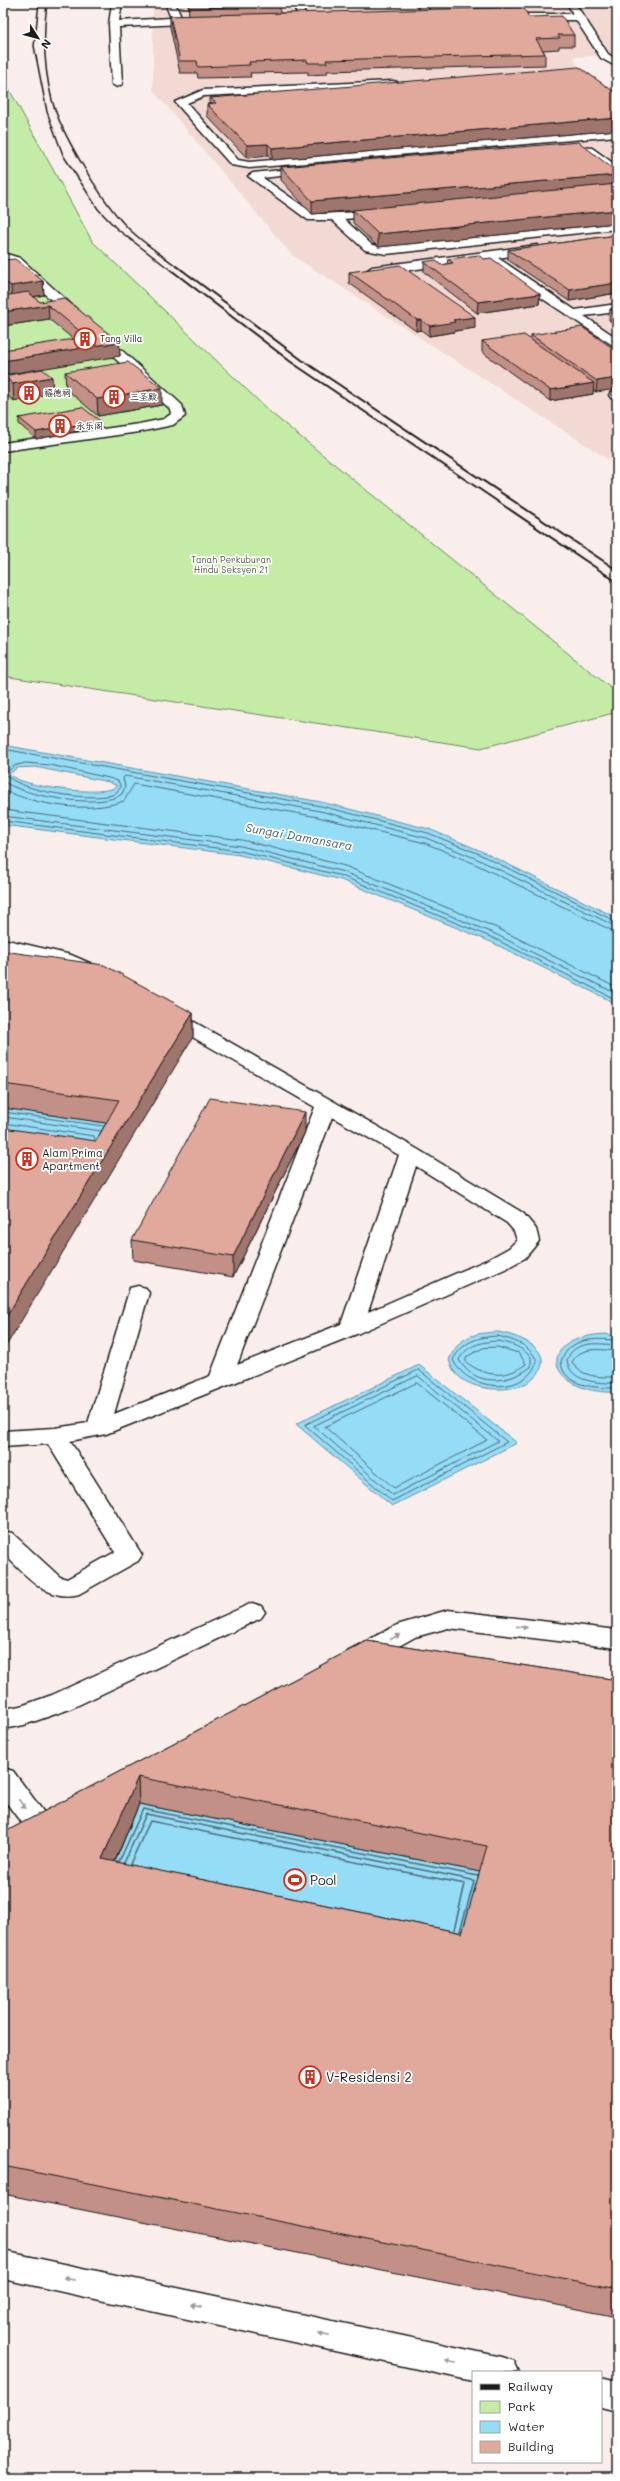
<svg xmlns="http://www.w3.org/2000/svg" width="620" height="2481" viewBox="0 0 620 2481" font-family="Mali,'LXGW WenKai TC',sans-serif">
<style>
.built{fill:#f2d9d3}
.green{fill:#c4eca7;stroke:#708462}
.water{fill:#95dcf7;stroke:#658f9f;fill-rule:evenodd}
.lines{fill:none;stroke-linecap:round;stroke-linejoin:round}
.shore-far1{stroke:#4c6974;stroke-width:1}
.shore{stroke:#4c6974;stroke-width:1.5}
.service-casing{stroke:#1c1c1c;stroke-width:3}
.service{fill:#fff;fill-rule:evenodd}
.rail-far1{stroke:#1c1c1c;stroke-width:1.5}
.rail{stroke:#1c1c1c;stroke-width:2}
.wall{fill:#c29086;stroke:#1c1c1c;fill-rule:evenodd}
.shaded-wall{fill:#9e766d;stroke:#1c1c1c}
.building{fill:#e1a89c;stroke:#1c1c1c;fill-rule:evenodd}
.oneway{fill:#999}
.labels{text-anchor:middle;stroke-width:3.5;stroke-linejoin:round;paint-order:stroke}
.far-poi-label{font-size:9px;fill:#1c1c1c;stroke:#fff;text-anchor:start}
.far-park-label{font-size:9px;fill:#4e5a46;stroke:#fff}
.poi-label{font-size:11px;fill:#1c1c1c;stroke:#fff;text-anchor:start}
.water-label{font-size:12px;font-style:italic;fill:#465f69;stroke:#fff}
.near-poi-label{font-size:13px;fill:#1c1c1c;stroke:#fff;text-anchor:start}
</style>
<rect width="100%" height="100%" fill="#f9eeeb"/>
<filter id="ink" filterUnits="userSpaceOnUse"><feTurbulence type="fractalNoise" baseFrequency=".025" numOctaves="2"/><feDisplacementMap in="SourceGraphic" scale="8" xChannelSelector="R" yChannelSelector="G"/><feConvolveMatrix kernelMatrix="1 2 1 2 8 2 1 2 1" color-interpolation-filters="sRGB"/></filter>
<g filter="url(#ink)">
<path class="built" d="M153,3H617V55L574,57L576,64L617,93V465L292,255L153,90Z"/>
<path class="green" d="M3,78L92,241L271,413L617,693V712L481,748L3,676Z"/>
<path class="water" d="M3,745L321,802L429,829L479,850L617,918V1004L491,942L341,880L240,855L3,825ZM35,767L109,782L117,786C107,798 19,787 9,774L17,768Z
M3,1108L120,1125L97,1166L3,1152Z
M498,1332C514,1335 554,1347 539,1372C525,1396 469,1394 454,1371C452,1368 450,1363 449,1360C459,1336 474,1333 498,1332Z
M606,1334L617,1337V1392C550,1395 529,1338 606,1334Z
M419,1365L517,1443L392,1506L296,1424Z
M139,1804L486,1873L461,1960L104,1887Z"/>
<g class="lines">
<path class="shore-far1" d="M3,749L321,806L428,833L477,853L617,922
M26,763L50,765L109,778L118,781L121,787C118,790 116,794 112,795C88,801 21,792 5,774L14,766Z
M3,781C22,796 102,810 122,794L125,787L123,778L125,776L320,811L426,838L475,858L617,927
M3,790C37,805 88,814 124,801L134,784L318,817L425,843L473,863L617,933
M3,810L242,840L345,866L497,928L617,988
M3,816L241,846L344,872L495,934L617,994
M3,821L240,851L342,876L493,938L617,1000
M3,1112L103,1126
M3,1117L101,1131
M3,1123L94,1136L95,1140
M498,1336C515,1341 529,1344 537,1361C526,1397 467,1391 453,1360C463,1341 478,1337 498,1336Z
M617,1340C595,1339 571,1336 561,1361C562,1387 597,1388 617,1388
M497,1341C511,1343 521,1347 531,1357V1367C508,1384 475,1387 459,1360C467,1345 481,1342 497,1341Z
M617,1345C600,1344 574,1339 567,1360C570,1383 599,1383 617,1383
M497,1347L519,1353L526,1364C507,1379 485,1377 466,1362V1357L483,1348Z
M617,1351C601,1350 581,1345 572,1362C581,1378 601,1377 617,1377
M419,1370L507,1442L392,1501L305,1425Z
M418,1376L498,1441L393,1495L314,1426Z
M417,1383L487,1440L394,1488L325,1427Z"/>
<path class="shore" d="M119,1862L143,1809L478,1876
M124,1863L146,1814L472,1880L474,1882L460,1931
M130,1864L150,1821L465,1884L454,1930"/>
<g class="service-casing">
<path id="service" d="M112,3H122L119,21L171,18L165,3H175L181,17H202L207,20L202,23L119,27L122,84L117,87L112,84L109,24Z
M293,3H303L305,20H299Z
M418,3H428L429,19L421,17Z
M567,3H575L608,54L617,60V67L601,58L576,20H498L493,17L498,14H573Z
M393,81L397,82V86L204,96L187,103L238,160L249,162L617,130V136L249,168L231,165L175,102L203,90Z
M575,146L592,148L617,166V174L585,153L571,151V147Z
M309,167L314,170L313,172L263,178L314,214L387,211V215L383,216L344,219L372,245L386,246L617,223V229L386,254L365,250L332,220H308L248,176L253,173Z
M537,245L541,247V251L498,258L575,310L617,304V312L584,316L617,338V348L484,260L372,275L366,271L372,267Z
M3,253L20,258L182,405L185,416L173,425L139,432L3,451V443L139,424L164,419L171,414L170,409L12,264L3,261Z
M616,391L617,399L611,398L609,395L611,392Z
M3,939L71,955L99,967L102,971L99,975H85L58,963L3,951Z
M168,1009L175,1011L417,1149L523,1213L536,1229L539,1241L525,1258L505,1269L359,1333L106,1434L70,1441L142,1555L138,1561L79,1594C47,1603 24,1573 3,1553V1531L12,1533L60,1577L67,1579L115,1552L48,1444L3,1447V1431L55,1428L88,1423L130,1288L138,1286L146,1288L149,1293L114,1414L210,1376L315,1107L161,1019L158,1015L161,1011ZM332,1117L399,1155L341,1324L237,1365ZM416,1166L507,1223L514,1231L517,1240L509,1248L489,1259L368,1312Z
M252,1603L261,1606L265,1612L261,1618L70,1709L24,1725L3,1729V1709L21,1706L52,1695Z
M448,1610L617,1630V1648L448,1628L415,1637L365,1665L356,1667L347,1665L343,1658L347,1651L397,1625Z
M3,1768L13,1771L51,1822L55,1829L51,1836L41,1840L31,1836L3,1798Z
M3,2251L502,2357L514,2361L519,2372H473V2381L3,2279Z
M601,2378L617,2382V2412L601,2408Z"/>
</g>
<use href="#service" class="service"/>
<path class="rail-far1" d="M39,3L34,46L47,112L63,155L98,209L117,229L172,271
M47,3C43,34 44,69 52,100C61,134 103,203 128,228C144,244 165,257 183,271"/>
<path class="rail" d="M171,270L291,362L617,582
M182,270L302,360L617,570"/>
</g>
<path class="wall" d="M188,3H279L280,13L529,17L574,35V46H559V49L543,50L545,54V65L327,71V74L308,75V72L250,73L251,77L198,78L197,73H180L170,27V16H189Z
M617,94V130L272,160L268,156L247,158L207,116V104H210V98Z
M281,167L617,172V223L378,247L353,223V211L312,214L281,180Z
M617,235V293L569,301L508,260V250Z
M448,259H484L540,294L539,304L477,313L424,272V262L441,265L447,264Z
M3,260L43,281L44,295L34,297L40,302L119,342L120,356L73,339L49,319L3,326V296L6,295L3,293Z
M349,272L475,328L455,331L454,332L429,336L421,330L416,331L349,283Z
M617,308V326L609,320L610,309Z
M531,335L617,351L596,392L593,390V394L550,401L482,352V341L531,339Z
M65,372L162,405L98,416L66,389Z
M3,376L53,393L14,401L4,393Z
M19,418L100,421V427L36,439L19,424Z
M3,951L193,1013V1037L96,1141L106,1123L3,1108Z
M305,1132L233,1277L133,1260L132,1240Z
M367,1641L617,1680V2317L3,2194V1833ZM139,1804L480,1872L462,1933L115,1862Z"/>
<path class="shaded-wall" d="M617,118V130L272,160V148Z
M268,144V156L247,158V145Z
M617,175V187L312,214V201Z
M617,210V223L378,247V234Z
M43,281L44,295L12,300L11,286Z
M617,283V293L569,301L570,290Z
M540,294L539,304L477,313L478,302Z
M48,305L49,319L3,326V312Z
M475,317V328L455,331L454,332L429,336L430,326L453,320Z
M417,320H421V330L416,331Z
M119,342L120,356L3,375V361Z
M52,377L53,393L14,401L13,384Z
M617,378V389L596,392L597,381Z
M594,383L593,394L550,401V390Z
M162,388V405L98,416L97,399Z
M100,421V427L36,439V432Z
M193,1013V1037L3,1351V1322Z
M305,1112V1132L233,1277V1257Z
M138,1777L139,1804L104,1887L102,1859Z"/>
<path class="building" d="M188,3H279L280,6L189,8Z
M523,7L529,17L562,16L574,35H558L560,38L536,39L545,54L326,60L327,63H308L307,60L249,62L250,65L198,67L197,61H180L170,16Z
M579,67L617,94V118L272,148L268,144L247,145L207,104L216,103L210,98Z
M579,142L617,172V175L312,201L281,167Z
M617,184V210L378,234L353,210Z
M617,235V283L570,290L508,250Z
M478,255L484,259L491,258L540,294L478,302L424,262L435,260L441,265L453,263L448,259Z
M15,259L43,281L11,286L3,280V260Z
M400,265L475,317L453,320L455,322L430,326L421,320H417L349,272Z
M28,292L40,302L64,298L119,342L3,361V350L87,337L48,305L3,312V296Z
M617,308V314L610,309Z
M582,327L617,351V378L597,381L531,335Z
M524,335L594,383L550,390L482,341Z
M128,362L162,388L97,399L65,372Z
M42,369L52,377L13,384L3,376Z
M82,407L100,421L36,432L19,418Z
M3,951L104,965L193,1013L3,1322V1128L96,1141L119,1100L3,1084Z
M210,1098L305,1112L233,1257L132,1240Z
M367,1641L617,1680V2289L3,2166V1833ZM138,1777L487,1846L462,1933L102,1859Z"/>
<defs><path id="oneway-solid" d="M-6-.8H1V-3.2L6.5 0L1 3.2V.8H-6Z"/></defs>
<g class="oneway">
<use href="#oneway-solid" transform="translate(522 1627) rotate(6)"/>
<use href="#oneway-solid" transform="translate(395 1637) rotate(-28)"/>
<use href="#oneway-solid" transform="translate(22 1804) rotate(53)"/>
<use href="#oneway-solid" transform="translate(69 2279) rotate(-168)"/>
<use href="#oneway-solid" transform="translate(196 2306) rotate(-168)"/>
<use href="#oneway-solid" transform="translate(324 2334) rotate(-168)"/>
<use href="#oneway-solid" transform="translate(451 2361) rotate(-168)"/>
</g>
</g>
<defs>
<g id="building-ring" transform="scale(1.15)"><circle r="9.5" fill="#fff" stroke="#c8321e" stroke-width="1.5"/><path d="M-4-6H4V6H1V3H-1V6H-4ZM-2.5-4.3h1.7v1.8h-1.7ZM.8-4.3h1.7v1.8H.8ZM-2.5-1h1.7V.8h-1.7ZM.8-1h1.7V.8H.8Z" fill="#c8321e"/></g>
<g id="stadium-ring" transform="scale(1.15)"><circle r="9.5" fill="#fff" stroke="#c8321e" stroke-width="1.5"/><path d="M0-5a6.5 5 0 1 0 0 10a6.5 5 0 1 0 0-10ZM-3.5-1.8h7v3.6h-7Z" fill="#c8321e"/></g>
</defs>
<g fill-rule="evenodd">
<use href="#building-ring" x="85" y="339"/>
<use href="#building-ring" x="29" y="393"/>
<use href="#building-ring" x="114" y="397"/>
<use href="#building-ring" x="60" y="426"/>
<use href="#building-ring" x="27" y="1159"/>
<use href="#stadium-ring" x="295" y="1880"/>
<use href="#building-ring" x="310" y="2077"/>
</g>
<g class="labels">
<g class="far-poi-label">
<text x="100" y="342">Tang Villa</text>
<text x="44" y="396">福德祠</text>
<text x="130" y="400">三圣殿</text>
<text x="76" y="429">永乐阁</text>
</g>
<g class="far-park-label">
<text x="231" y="563">Tanah Perkuburan<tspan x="231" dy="10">Hindu Seksyen 21</tspan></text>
</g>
<g class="poi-label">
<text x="42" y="1157">Alam Prima<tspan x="42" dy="13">Apartment</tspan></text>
</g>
<g class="water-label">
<text transform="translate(299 837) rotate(10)" y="4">Sungai Damansara</text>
</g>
<g class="near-poi-label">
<text x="310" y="1885">Pool</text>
<text x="326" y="2082">V-Residensi 2</text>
</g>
</g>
<rect width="620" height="2481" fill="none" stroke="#fff" stroke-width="16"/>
<rect x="8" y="8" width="604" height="2465" fill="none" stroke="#1c1c1c" stroke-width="1.5" filter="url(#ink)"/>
<rect x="472" y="2371" width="130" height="92" fill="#ffffff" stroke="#a4a4a4"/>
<rect x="480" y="2384" width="20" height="6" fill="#1c1c1c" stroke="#a4a4a4"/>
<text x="508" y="2391" font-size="12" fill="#1c1c1c">Railway</text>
<rect x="480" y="2401" width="20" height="12" fill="#c4eca7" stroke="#a4a4a4"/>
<text x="508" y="2411" font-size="12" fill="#1c1c1c">Park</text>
<rect x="480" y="2421" width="20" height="12" fill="#95dcf7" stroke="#a4a4a4"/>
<text x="508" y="2431" font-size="12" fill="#1c1c1c">Water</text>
<rect x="480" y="2441" width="20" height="12" fill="#e1a89c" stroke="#a4a4a4"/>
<text x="508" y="2451" font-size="12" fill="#1c1c1c">Building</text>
<g transform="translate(38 38) rotate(126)" stroke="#ffffff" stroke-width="3" paint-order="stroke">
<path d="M0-3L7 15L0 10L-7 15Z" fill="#1c1c1c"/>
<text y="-6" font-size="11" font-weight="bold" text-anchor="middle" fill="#1c1c1c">N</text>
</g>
</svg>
